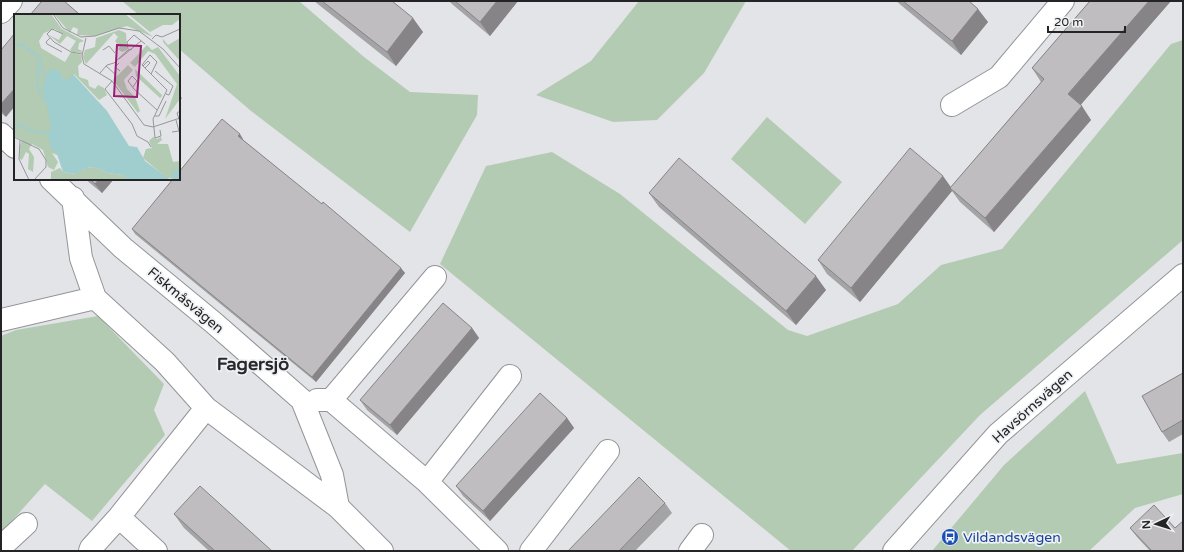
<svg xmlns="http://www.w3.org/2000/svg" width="1184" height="552" viewBox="0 0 1184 552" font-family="'Varela Round',sans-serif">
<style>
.green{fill:#b2cbb2}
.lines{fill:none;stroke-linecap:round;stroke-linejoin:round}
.minor-casing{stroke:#939497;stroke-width:24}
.minor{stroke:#fff;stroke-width:22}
.wall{fill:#a4a3a5}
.shaded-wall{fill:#868486}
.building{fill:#bfbdc0;stroke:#868486}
.labels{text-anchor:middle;stroke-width:3.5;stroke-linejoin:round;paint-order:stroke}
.street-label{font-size:14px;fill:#242426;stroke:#f0f1f4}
.transit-label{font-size:14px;fill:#164399;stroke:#f0f1f4;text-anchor:start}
.district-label{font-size:18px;font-weight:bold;fill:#29292c;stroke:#f0f1f4}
.inset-river{fill:none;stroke:#a0cdcd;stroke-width:2}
.inset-road{fill:none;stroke:#97979a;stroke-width:1}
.view{fill:#9a1c73;fill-opacity:0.15;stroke:#9a1c73;stroke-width:2}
.inset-edge{fill:none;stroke:#242426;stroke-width:2}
</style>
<rect width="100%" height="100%" fill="#e3e4e7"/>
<path class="green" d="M122,1H299L364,57L410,92L478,95L477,115L410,232L251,111L179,49V15H139Z
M639,1H746L704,73L657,120L613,122L536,95L591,61Z
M1183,40V240L980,415L852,551H791L440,264L486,166L552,152L620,194L788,330L807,336L898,304L941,265L1002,249L1171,44Z
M767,117L842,182L805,224L731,159Z
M98,316L164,384L154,410L165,435L92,521L45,484L1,533V336L16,330Z
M1085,391L1117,464L1183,453V494L1135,508L1089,551H932L1004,465Z"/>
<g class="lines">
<g class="minor-casing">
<path id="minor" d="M1,12L11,1
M952,105L999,77L1063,1
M1,134L15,147
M51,179L123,248L214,323L302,400L332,475L338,507
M73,198L81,258L95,298L165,362L206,408L338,507L382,551
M1,320L95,298
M317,400H331L435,277
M331,400L427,482L510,376
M427,482L497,551
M119,517L156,551
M1,547L26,524
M90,551L91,548L119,517L206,408
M531,551L608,451
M690,551L702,535
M894,551L998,434L1183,275"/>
</g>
<use href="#minor" class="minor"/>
</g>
<path class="wall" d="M314,1H392L423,32L396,66Z
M449,1H518L490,36L452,4Z
M896,1H969L988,22L961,55Z
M1090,1H1171L1080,105L1091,120L994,232L960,202L952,191L860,302L827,274L818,260L951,187L1041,82L1032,68Z
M1,50L6,117L1,113Z
M243,139V140L405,273L316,382L135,234L132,229Z
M85,179H114L102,193Z
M649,193L826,290L796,325L659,207Z
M472,328L479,338L397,435L367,410L360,400Z
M1183,373V434L1169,442L1162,432Z
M567,418L574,428L490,521L463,496L456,486Z
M665,503L672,513L635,551H568Z
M174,514L272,551H209L184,528Z
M1130,528H1175L1183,551H1150L1137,537Z"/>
<path class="shaded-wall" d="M497,1H518L490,36L480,22Z
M1149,1H1171L1078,108L1068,94Z
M978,9L988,22L961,55L952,41Z
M413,18L423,32L396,66L387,52Z
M15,88V106L6,117L1,110V104Z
M179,95L182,98L179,102Z
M1082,106L1091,120L994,232L985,218Z
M240,134L243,139L242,141L238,136Z
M943,176L953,190L950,188L952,191L860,302L851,288Z
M99,179H114L102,193L95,184Z
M401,268L405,273L316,382L312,377Z
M816,276L826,290L796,325L786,311Z
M472,328L479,338L397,435L390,425Z
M567,418L574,428L490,521L483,511Z"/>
<path class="building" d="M42,1H64L78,13L76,15H30Z
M322,1H392L413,18L387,52Z
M455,1H497L480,22Z
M903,1H969L978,9L952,41Z
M1090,1H1149L1068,94L1082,106L985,218L950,188L1044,79L1032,68Z
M15,33V88L1,104V50Z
M222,119L240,134L238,136L322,204L323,202L401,268L312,377L132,229L173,179H179V172Z
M910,148L943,176L851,288L818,260Z
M679,158L816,276L786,311L649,193Z
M90,179H99L95,184Z
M443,303L472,328L390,425L360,400Z
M1183,373V420L1162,432L1142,396Z
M540,393L567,418L483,511L456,486Z
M639,477L665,503L619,551H568Z
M200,486L272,551H215L174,514Z
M1154,505L1175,528L1183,521V551H1152L1130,528Z"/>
<defs>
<g id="bus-disc" transform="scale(0.9)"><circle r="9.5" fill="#1a4fb4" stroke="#f0f1f4"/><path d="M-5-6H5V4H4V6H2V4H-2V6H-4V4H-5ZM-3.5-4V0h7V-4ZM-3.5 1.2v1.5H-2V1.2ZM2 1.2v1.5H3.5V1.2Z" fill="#fff"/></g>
</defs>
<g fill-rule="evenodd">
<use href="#bus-disc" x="950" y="537"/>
</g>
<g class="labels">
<g class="street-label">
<text transform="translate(186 300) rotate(40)" y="5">Fiskmåsvägen</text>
<text transform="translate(1032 406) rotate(-42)" y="5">Havsörnsvägen</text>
</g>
<g class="transit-label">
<text x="963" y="542">Vildandsvägen</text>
</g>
<g class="district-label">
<text x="253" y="370">Fagersjö</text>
</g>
</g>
<g transform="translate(14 14)">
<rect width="166" height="166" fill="#e3e4e7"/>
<path d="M0,0H37L48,15L70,27L65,29L64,35L68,37V39L59,38L56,36L62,27L53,22L46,30L35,21L45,26L48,20L41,15L30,19L25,27L27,34L51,48L57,38L67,41L68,48L64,52L65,63L74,66L75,72L81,75L84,71L90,74L93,81L85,86L58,58L60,60L47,81L46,142L38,139L44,148L40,156L34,153L29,136L18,130L15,135L20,143L19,158L14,155L15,140L12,138L8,146L6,145L5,134L8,126L0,122ZM40,0H111L139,23L113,12L81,22L63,21L64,15L59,13L56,19ZM114,0H166V5L158,11H149L136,18ZM105,16L112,19L113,36L108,38L104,35L106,33L101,27L104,23L100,19L72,50L69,43L71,36L81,33L82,24ZM166,24V47L149,28V25L154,31ZM133,31L138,36L144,33L166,62V85L151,105L163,70L141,40L134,37L121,53L116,49ZM114,51L119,56L110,66L113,75L121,83L126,97L124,99L99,66ZM121,55L148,81V82L146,84L122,62ZM139,123L143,125L147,123L148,126L143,130H154L159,148L166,147V165L153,164L129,144L132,135L138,134L135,127ZM81,153L93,159L109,161L115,166H37V158L46,154L49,158L61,160L72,154Z" fill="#b2cbb2"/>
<path d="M38,55L47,58L48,64L54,66L59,60L93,97L115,132L123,133L131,147L155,165L158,166L159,157L166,154V166H115L109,161L93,159L81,153L72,154L62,160L49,158L43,140L37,134L34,121L37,112L29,73L33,59Z" fill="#a0cdcd"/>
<path class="inset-river" d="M0,30L10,32L27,45L24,51L32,61M25,53L23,73L31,88M0,109L22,118L34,119"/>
<path class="inset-road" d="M39,0L49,14L67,23L81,22L105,14L125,17L149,35L166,54M49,20L38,15L33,20L40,28L57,38L68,40M36,24L32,28L33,30L48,38M72,24L68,42L70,50L98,67L130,111L139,113L166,104M138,25L142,21L148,23L166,15M114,35L113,28L120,21L131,30M89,36L95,32L101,39M105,45L127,27M105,49L101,53L106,57M92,52L102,61M129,52L134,47L136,49L131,54M141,57L159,72L155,81L152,80M86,59L93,51L100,49L114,36L118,35M137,60L143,48L136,41L128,51L153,76L139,105L141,124L147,122L146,116M98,67L91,75L118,110L123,122L134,128L137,133M119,73L123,67L118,62L114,67L120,75L143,96M166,97L163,99L166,108M141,102H145L152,87M158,118L165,117L162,106M0,123L25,135L32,146V153L20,166M6,126L5,145L15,166"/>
<path class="view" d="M103,31L127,32L123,83L100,82Z"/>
<rect width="166" height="166" class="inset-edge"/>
</g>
<rect width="1184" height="552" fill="none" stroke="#242426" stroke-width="4"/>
<g transform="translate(1156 524) rotate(266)" stroke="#f0f1f4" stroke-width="3" paint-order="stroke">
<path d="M0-3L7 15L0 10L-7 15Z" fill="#242426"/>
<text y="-6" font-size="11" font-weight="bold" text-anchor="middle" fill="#242426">N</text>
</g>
<path d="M1048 26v6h77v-6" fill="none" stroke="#242426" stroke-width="2"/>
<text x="1054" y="26" font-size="12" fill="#242426" stroke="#f0f1f4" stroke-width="3" paint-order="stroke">20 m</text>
</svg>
